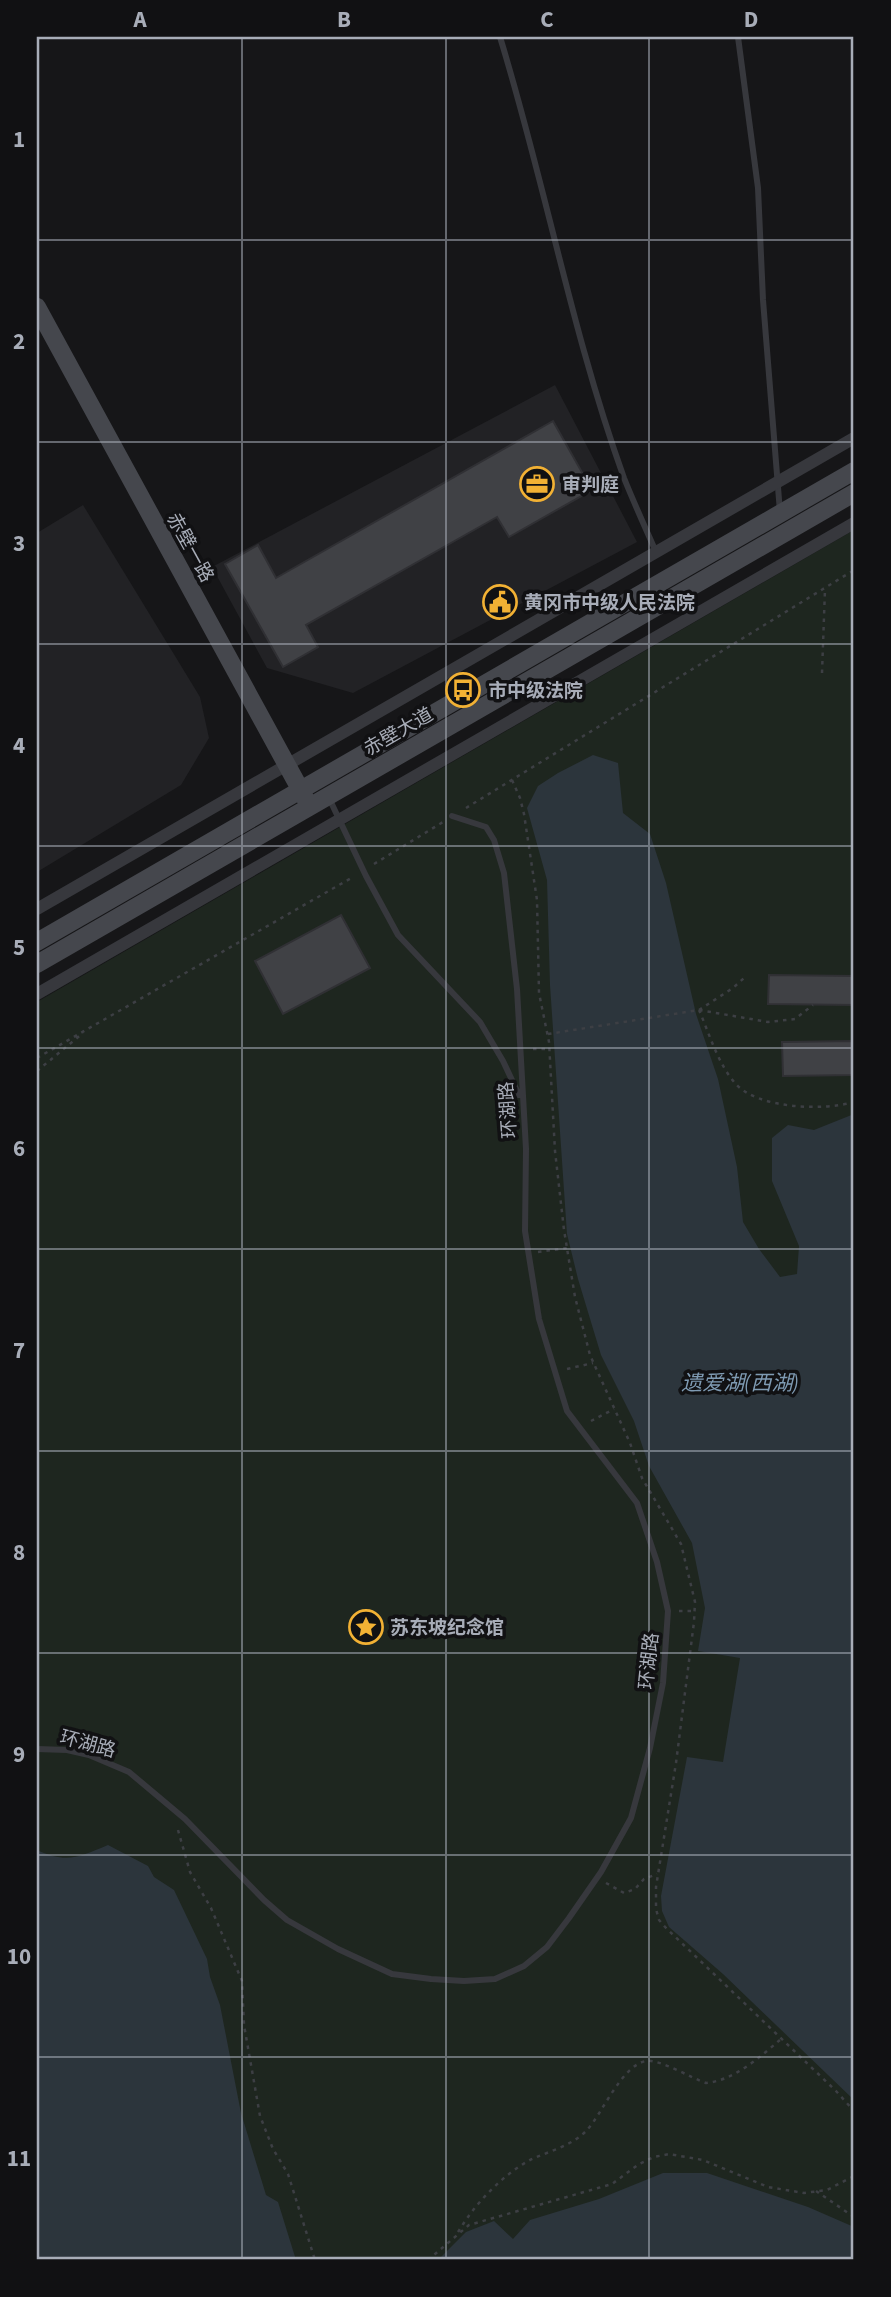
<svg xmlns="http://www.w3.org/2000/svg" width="891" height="2297" viewBox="0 0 891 2297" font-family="'Source Sans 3','Noto Sans SC',sans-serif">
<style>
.built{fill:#222225}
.green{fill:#1e261f}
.water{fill:#2c353c}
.building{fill:#404145;stroke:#303034;stroke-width:2}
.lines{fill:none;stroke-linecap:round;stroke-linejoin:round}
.path{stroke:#3d3f44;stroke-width:2.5;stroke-dasharray:3.5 5;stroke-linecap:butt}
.lane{stroke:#37383d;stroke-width:6}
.street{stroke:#37383d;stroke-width:12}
.secondary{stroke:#45474d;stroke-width:18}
.grid{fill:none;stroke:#a8adb8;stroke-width:2;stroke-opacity:0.55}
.labels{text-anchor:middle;stroke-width:7;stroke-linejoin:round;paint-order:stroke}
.poi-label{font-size:19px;font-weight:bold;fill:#a8adb8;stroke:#111113;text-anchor:start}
.street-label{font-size:19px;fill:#a8adb8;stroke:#111113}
.water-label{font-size:21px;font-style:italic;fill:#7f9bb3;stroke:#111113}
.neatline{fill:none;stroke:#a8adb8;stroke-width:2.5}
.grid-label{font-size:23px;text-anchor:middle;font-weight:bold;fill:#a8adb8}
</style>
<rect width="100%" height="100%" fill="#161618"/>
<path class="built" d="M555,385L637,542L353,693L267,668L212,567Z
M83,505L200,697L209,738L181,785L37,872V533Z"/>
<path class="green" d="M854,530V2260H37V1002Z"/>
<path class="water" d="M593,755L618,763L623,813L650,834L666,883L696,1014L718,1079L737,1167L743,1222L759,1249L780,1277L797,1274L799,1246L772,1181V1138L788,1125L814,1130L854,1114V2100L723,1974L669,1927L662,1911L661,1896L687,1757L723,1762L740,1658L698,1651L705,1608L692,1543L649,1466L634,1421L601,1355L578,1279L567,1234L550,985L547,880L527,808L538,786L558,773Z
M108,1845L148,1866L154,1877L174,1890L207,1959L210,1977L220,2005L241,2113L266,2195L278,2202L296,2260H37V1850C67,1864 79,1857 108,1845Z
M663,2173H707L808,2207L854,2227V2260H438L466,2232L494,2221L513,2239L530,2220L599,2199Z"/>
<path class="building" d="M553,421L592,490L509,537L497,517L306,625L318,647L283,667L225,564L258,545L276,578Z
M341,915L370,968L283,1014L255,961Z
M769,975L854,976V1005L768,1004Z
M854,1041V1075L783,1076L782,1042Z"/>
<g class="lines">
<path class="path" d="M822,673L825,589
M512,780L520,798L524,814L537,900L539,993L549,1042L555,1151L564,1230L575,1297L590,1355L630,1443L642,1478L681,1544L695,1602L694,1622L676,1763L656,1887V1909L659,1920L666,1928L836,2091L854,2111
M466,808L854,570
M374,864L443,822
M699,1010C709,1033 718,1064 735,1083C757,1109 823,1111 854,1102
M699,1010L733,988L744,978
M548,1034L699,1010L768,1022L795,1019L813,1005
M533,1049H550
M37,1058L353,877
M37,1071L83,1033
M538,1252L567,1248
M567,1369L593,1363
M591,1421L614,1409
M679,1611H693
M178,1830L190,1872L211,1908L242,1981L244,2025L260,2116L273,2149L288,2174L315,2260
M606,1883L624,1893L635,1889L644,1879L657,1874
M816,2191L854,2217
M458,2232C475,2204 501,2176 530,2160C549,2151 572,2146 587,2130C602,2114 622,2065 646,2061C660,2059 691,2078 706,2083C735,2080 760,2057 781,2039
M428,2260L469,2225L612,2184L639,2164L654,2157L669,2154L703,2160L768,2187L804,2193L827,2190L854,2176"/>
<path class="lane" d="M500,37C545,183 572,334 624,478C634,503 645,527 656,552
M738,37L758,188L763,300L780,512
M329,798L366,876L398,935L480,1022L503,1061L519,1095
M37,1749L67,1750L89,1755L129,1772L185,1819L264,1900L287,1920L338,1949L392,1974L431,1979L464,1981L495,1979L524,1966L547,1947L569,1918L601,1872L631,1818L650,1748L663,1683L668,1611L657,1562L637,1503L567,1411L539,1319L525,1231L526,1149L517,989L504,873L494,840L486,827L452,816"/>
<path class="street" d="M37,909L854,438
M37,994L854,523"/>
<path class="secondary" d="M37,307L306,800
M37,942L854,471
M37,964L854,493"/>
</g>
<path class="grid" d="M242,37V2260M446,37V2260M649,37V2260M37,240H854M37,442H854M37,644H854M37,846H854M37,1048H854M37,1249H854M37,1451H854M37,1653H854M37,1855H854M37,2057H854"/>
<defs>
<g id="office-ring" transform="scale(1.75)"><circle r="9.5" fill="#111113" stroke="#f2b134" stroke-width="1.5"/><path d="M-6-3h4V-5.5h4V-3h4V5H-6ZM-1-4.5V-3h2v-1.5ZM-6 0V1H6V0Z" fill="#f2b134"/></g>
<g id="civic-ring" transform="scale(1.75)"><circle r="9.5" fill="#111113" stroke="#f2b134" stroke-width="1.5"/><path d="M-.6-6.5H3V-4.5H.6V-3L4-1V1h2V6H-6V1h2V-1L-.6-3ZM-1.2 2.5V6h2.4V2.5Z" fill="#f2b134"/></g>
<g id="bus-ring" transform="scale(1.75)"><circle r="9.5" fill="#111113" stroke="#f2b134" stroke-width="1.5"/><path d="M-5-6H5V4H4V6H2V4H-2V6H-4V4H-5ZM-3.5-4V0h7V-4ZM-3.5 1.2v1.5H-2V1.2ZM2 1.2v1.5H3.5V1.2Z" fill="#f2b134"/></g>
<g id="sight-ring" transform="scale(1.75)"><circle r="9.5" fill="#111113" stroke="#f2b134" stroke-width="1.5"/><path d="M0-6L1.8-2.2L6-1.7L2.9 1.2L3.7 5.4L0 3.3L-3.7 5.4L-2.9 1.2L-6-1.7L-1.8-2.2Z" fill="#f2b134"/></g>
</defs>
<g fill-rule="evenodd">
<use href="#office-ring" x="537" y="484"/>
<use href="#civic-ring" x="500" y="602"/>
<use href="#bus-ring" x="463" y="690"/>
<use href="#sight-ring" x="366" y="1627"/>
</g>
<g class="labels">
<g class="poi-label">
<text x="562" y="491">审判庭</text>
<text x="524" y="609">黄冈市中级人民法院</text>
<text x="488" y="697">市中级法院</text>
<text x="390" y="1634">苏东坡纪念馆</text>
</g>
<g class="street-label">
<text transform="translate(191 547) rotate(61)" y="7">赤壁一路</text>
<text transform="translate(398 731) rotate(-30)" y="7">赤壁大道</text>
<text transform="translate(507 1110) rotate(-94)" y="7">环湖路</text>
<text transform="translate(648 1661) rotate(-84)" y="7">环湖路</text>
<text transform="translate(88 1743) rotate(15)" y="7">环湖路</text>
</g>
<g class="water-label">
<text x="740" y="1390">遗爱湖(西湖)</text>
</g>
</g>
<rect width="891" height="2297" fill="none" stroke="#111113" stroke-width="77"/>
<rect x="38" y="38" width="814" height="2220" class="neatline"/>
<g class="grid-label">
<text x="140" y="27">A</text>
<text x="344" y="27">B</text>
<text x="547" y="27">C</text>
<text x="751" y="27">D</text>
<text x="19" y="147">1</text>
<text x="19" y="349">2</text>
<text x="19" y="551">3</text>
<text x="19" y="753">4</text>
<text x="19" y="955">5</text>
<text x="19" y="1156">6</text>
<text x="19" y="1358">7</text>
<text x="19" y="1560">8</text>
<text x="19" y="1762">9</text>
<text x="19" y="1964">10</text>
<text x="19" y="2166">11</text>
</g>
</svg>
